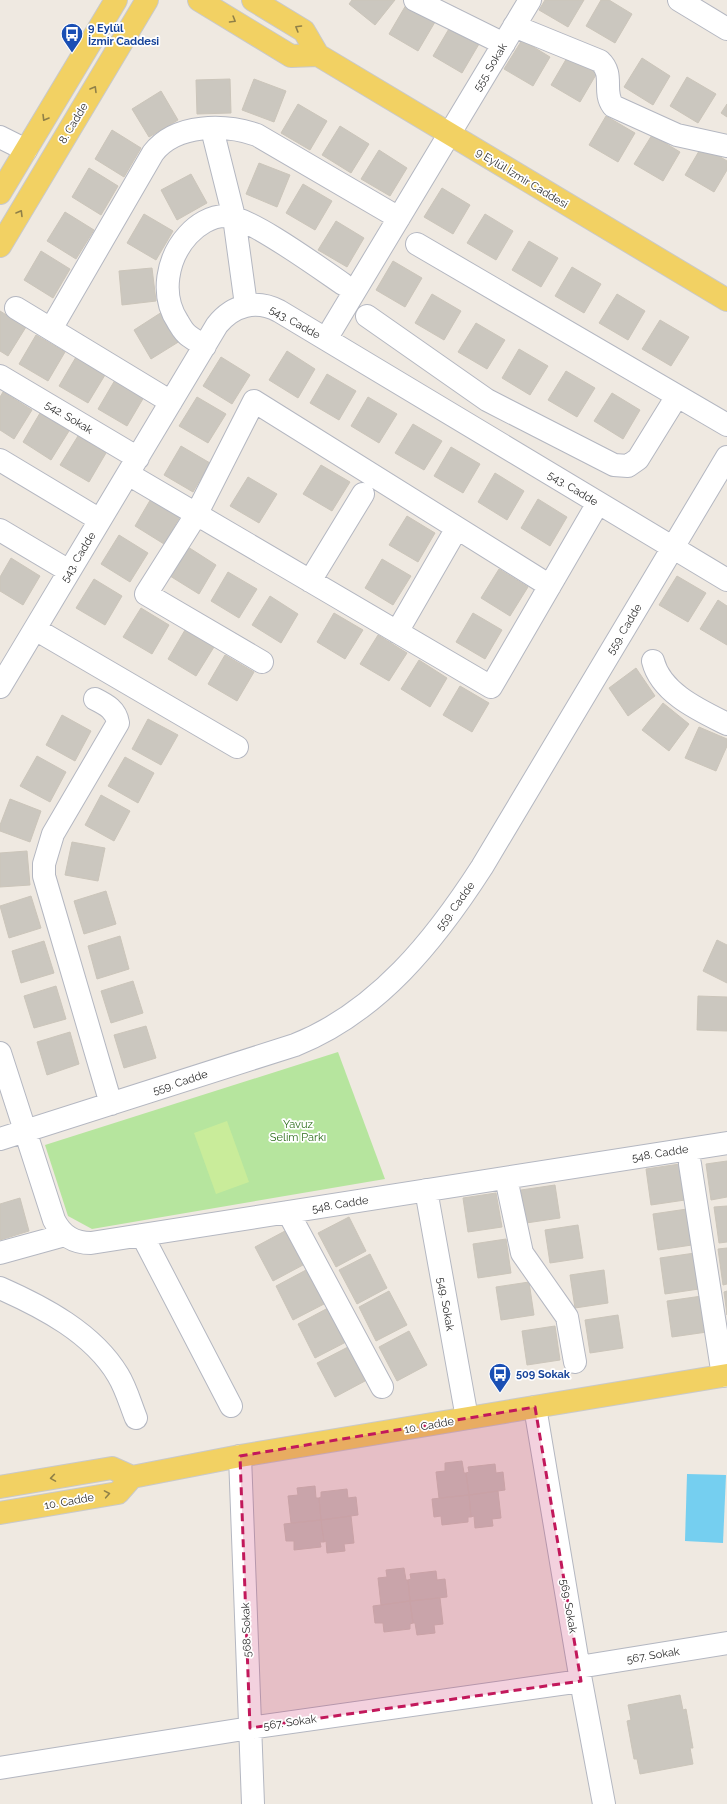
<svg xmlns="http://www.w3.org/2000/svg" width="727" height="1804" viewBox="0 0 727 1804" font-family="Raleway,sans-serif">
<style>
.green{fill:#b6e59e}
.pitch{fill:#c9ec9a}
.water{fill:#75cff0}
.building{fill:#cbc7bf;stroke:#cbc5ba}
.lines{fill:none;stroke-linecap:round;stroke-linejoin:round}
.minor-casing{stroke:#b4b7c1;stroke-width:24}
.major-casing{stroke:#c9c9c9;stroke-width:24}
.minor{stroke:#fff;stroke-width:22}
.major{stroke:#f2d163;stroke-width:22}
.oneway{stroke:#908048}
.marked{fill:#c2185b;fill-opacity:0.2;stroke:#c2185b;stroke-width:3;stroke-dasharray:8 5;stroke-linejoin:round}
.labels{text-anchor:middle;stroke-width:3.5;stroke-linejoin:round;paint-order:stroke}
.transit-label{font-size:11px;font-weight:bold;fill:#164399;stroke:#fff;text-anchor:start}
.street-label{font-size:11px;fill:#2e2e2e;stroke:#fff}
.park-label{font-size:11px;fill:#2c6e1b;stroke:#fff}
</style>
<rect width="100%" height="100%" fill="#efe9e1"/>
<path class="green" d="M338,1052L385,1179L92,1229L68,1216L45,1145Z"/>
<path class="pitch" d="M227,1121L249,1182L216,1194L194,1133Z"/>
<path class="water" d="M687,1474L726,1475L723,1543L685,1541Z"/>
<path class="building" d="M352,0H395L375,25L349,4Z
M545,0H584L568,27L539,10Z
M601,0H609L632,14L615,43L586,26Z
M406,5L435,22L418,51L389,34Z
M450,27L479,44L462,73L433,56Z
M522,40L550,57L533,86L504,69Z
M568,56L597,73L580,102L551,85Z
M642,58L670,76L653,105L624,87Z
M687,77L716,94L698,123L670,106Z
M230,79L231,113L197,114L196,80Z
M254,79L286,91L274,122L242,110Z
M161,91L178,120L149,137L132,109Z
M298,104L327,121L310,150L281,133Z
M727,104V117L721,113Z
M606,116L635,133L618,162L589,145Z
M340,126L369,144L351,173L322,155Z
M112,130L141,148L124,177L95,159Z
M652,135L680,152L663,181L634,164Z
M702,146L727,161V170L714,192L685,175Z
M379,150L407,168L390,196L361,179Z
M259,163L290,175L277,207L246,194Z
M89,168L118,186L101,215L72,197Z
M191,174L207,203L177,220L161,190Z
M303,184L332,201L315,230L286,213Z
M442,188L470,205L453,234L424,217Z
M65,212L94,230L76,259L47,241Z
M144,214L173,231L156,260L127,243Z
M485,214L513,231L496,260L467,243Z
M336,221L364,238L347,267L318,250Z
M529,241L558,258L541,287L512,270Z
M41,251L70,269L53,298L24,280Z
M393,261L422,278L405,307L376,290Z
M572,267L601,284L584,313L555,296Z
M152,268L156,301L122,305L119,271Z
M432,294L461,311L444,340L415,323Z
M617,294L645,311L628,340L599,323Z
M0,311L26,327L8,356L0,351Z
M162,312L180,341L151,359L134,330Z
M660,320L689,337L671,366L642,349Z
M476,323L505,340L487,369L458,352Z
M36,335L65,352L48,381L19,364Z
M519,349L548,366L530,395L502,378Z
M287,351L315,369L298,398L269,380Z
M76,357L105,375L88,403L59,386Z
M221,357L250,375L232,404L203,386Z
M566,371L595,388L577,417L548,400Z
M327,374L356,391L339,420L310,403Z
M115,380L144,397L127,426L98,409Z
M3,392L32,410L14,439L0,430V397Z
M612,393L640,410L623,439L594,421Z
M197,397L226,414L208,443L179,426Z
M368,397L397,414L379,443L351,426Z
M40,413L69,431L51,460L23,442Z
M413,424L442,441L424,470L395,453Z
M78,436L106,453L89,482L60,465Z
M181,446L210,463L193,492L164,475Z
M451,447L480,464L463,493L434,476Z
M321,465L350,482L332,511L303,494Z
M495,473L524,491L507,520L478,502Z
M248,477L277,494L259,523L230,506Z
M152,497L181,515L164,544L135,526Z
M538,499L567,517L550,546L521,528Z
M407,516L435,533L418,562L389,545Z
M119,535L148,553L130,582L101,564Z
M188,547L216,565L199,594L170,576Z
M11,558L40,576L23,605L0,591V577Z
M382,559L411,576L393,605L365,588Z
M499,569L528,587L510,616L481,598Z
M228,572L257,589L239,618L211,601Z
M677,576L706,593L688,622L659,605Z
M94,579L122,596L105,625L76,608Z
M270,596L298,614L281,643L252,625Z
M718,600L727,606V645L700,629Z
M141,608L169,625L152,654L123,637Z
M334,613L363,630L345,659L317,642Z
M473,613L502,630L485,659L456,642Z
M185,630L214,647L196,676L168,659Z
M378,635L407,653L389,681L360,664Z
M225,655L254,672L237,701L208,684Z
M419,660L447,678L430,707L401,689Z
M636,668L655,696L628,716L609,688Z
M460,686L489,703L472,732L443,715Z
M663,703L689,724L669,751L642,730Z
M62,715L91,731L75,761L46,745Z
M148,719L178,735L161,765L132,749Z
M699,727L727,739V746L716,771L685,758Z
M37,756L66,772L50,802L20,786Z
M125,757L154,773L138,803L108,786Z
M101,795L130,811L114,841L85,825Z
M10,799L41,811L30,842L0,831V825Z
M72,842L105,848L98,881L65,875Z
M27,851L30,885L0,887V853Z
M106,891L116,924L84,934L74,901Z
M31,896L41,928L9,938L0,906Z
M120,936L129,969L97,979L88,946Z
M717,940L727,945V983L703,971Z
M44,941L54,973L21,983L12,951Z
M133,981L143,1013L111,1023L101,991Z
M56,986L66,1019L34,1028L24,996Z
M698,996L727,997V1031L697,1030Z
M146,1026L156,1058L124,1068L114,1035Z
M70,1032L79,1064L47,1075L37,1042Z
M727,1161V1197L711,1200L706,1164Z
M680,1164L685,1200L651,1205L646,1169Z
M555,1185L560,1218L526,1223L521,1190Z
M496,1193L502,1227L468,1232L463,1198Z
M20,1198L29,1231L0,1240V1204Z
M727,1206V1242L719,1243L714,1207Z
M687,1209L692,1245L658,1250L653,1214Z
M349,1217L366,1251L336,1267L318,1233Z
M578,1225L583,1258L550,1263L545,1230Z
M285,1231L303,1265L273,1281L255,1247Z
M506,1239L511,1273L478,1278L473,1244Z
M727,1248V1284L723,1285L718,1249Z
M695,1253L699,1289L665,1294L660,1258Z
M370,1254L387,1288L357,1304L339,1270Z
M306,1270L324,1304L293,1320L276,1286Z
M604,1270L608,1303L575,1308L570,1275Z
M529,1282L534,1315L501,1320L496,1287Z
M389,1291L407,1325L376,1341L359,1307Z
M727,1291V1315L724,1292Z
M702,1296L707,1332L672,1337L667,1301Z
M328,1308L346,1342L315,1358L298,1324Z
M618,1315L623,1348L590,1353L585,1320Z
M555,1326L560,1360L527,1365L522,1331Z
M409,1331L427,1365L397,1381L379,1347Z
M348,1347L365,1381L335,1397L317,1363Z
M462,1461L464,1473H466L469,1495L439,1498L436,1472L445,1471V1463Z
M495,1464L496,1473L503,1472L505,1490L469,1495L466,1473L469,1472L468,1467Z
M315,1486L316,1498H319L321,1520L291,1523L288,1496L298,1495L297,1488Z
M347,1489L348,1498L356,1497L358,1515L321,1520L319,1498L321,1497V1492Z
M498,1491L501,1518L492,1519L493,1526L475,1528L474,1516L471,1517L469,1495Z
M469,1495L471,1517H468V1522L442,1525L441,1516L434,1517L432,1499Z
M351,1516L354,1543L344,1544L345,1551L327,1553L326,1541L324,1542L321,1520Z
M321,1520L324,1542H320L321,1547L294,1550V1541H286L284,1524Z
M404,1568L406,1580H408L410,1601L381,1605L378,1578L387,1577L386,1570Z
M436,1571L437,1580L445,1579L447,1597L410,1601L408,1580L411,1579L410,1574Z
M440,1598L443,1624L434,1625L435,1633L417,1635L415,1623H413L410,1601Z
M410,1601L413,1623L410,1624V1629L384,1632L383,1623H375L373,1606Z
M680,1695L683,1710L686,1709L693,1748H690L693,1764L640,1774L637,1759H634L627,1721L631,1720L628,1705Z"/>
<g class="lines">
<g class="minor-casing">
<path id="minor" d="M415,0L504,44
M679,0L727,29
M514,26L600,61C615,75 602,91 613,106L677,135L727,146
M212,129L234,217L246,305
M0,137L26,150
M417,244L727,425
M16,308L171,402
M367,316L487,400L614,465L628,466L638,459L677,396
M51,329L153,153C176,123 225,124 257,135L399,218
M326,339L530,0
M205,346C200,343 194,340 189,336C184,333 181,327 178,322C160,295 167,258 188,235C197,225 211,216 225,216C247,215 321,269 343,284
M0,376L138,458
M0,460L100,520
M128,474L491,687L598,503
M0,530L69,571
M310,581L363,494
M35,629L237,747
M397,632L457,528
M653,661C661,693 699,710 727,724
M262,662L146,594L196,515L254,401L550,586
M0,687L217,325C233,305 256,299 279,311L727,580
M95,699C107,705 116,710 118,723L53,834L44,864V876L111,1104
M0,1053L54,1220C62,1236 74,1243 91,1243L727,1143
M0,1139L295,1045C378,1012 435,940 482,867L727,457
M690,1164L723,1376
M506,1178L522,1253L567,1317L575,1362
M426,1190L467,1418
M288,1212L382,1387
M142,1235L231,1406
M0,1253L65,1235
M0,1288C43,1307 93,1333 118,1375C126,1388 130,1403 136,1418
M535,1407L581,1681L604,1804
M240,1456L253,1804
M579,1667L727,1643
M0,1768L250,1728L581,1681"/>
</g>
<g class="major-casing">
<path id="major" d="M199,0L291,56L318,55L304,31L253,0
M318,55L727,300
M0,193L116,0
M0,246L147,0
M0,1487L112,1468L132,1477L240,1456L727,1375
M0,1513L118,1493L132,1477"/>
</g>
<use href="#minor" class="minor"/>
<use href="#major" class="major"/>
</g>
<defs><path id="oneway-chevron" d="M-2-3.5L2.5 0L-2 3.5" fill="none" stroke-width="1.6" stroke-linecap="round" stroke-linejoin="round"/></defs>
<g class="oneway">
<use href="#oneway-chevron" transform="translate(233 20) rotate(31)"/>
<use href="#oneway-chevron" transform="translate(298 28) rotate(-149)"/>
<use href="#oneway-chevron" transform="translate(94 89) rotate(-59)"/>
<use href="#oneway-chevron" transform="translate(45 118) rotate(121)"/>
<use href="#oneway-chevron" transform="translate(20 213) rotate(-59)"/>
<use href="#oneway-chevron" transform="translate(53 1478) rotate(171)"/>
<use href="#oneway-chevron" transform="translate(107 1494) rotate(-10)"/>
</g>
<path class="marked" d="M535,1407L581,1681L250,1728L240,1456Z"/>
<defs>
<g id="bus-pin" transform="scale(1.15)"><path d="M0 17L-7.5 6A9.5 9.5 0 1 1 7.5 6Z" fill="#1a4fb4" stroke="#fff"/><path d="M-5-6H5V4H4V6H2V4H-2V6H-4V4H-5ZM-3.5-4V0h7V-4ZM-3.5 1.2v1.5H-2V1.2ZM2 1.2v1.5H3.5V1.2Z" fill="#fff"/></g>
</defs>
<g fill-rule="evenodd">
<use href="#bus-pin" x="72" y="34"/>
<use href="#bus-pin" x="500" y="1374"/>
</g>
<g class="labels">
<g class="transit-label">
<text x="88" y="32">9 Eylül<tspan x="88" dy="13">İzmir Caddesi</tspan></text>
<text x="516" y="1378">509 Sokak</text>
</g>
<g class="street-label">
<text transform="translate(490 67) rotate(-59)" y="4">555. Sokak</text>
<text transform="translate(73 123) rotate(-59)" y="4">8. Cadde</text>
<text transform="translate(522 178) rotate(31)" y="4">9 Eylül İzmir Caddesi</text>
<text transform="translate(295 322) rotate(29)" y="4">543. Cadde</text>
<text transform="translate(69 417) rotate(31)" y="4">542. Sokak</text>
<text transform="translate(573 488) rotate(31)" y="4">543. Cadde</text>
<text transform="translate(78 557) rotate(-59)" y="4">543. Cadde</text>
<text transform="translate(624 629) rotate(-59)" y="4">559. Cadde</text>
<text transform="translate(455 906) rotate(-54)" y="4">559. Cadde</text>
<text transform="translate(180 1082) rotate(-18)" y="4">559. Cadde</text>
<text transform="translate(660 1153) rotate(-9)" y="4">548. Cadde</text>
<text transform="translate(340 1204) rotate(-9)" y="4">548. Cadde</text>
<text transform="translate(446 1304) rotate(80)" y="4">549. Sokak</text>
<text transform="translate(429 1425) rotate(-10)" y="4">10. Cadde</text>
<text transform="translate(69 1501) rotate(-10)" y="4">10. Cadde</text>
<text transform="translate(569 1606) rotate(80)" y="4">569. Sokak</text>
<text transform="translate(246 1630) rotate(-92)" y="4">568. Sokak</text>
<text transform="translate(653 1655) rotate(-9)" y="4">567. Sokak</text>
<text transform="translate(290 1722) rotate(-8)" y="4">567. Sokak</text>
</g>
<g class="park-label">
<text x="298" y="1128">Yavuz<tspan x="298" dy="13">Selim Parkı</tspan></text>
</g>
</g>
</svg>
